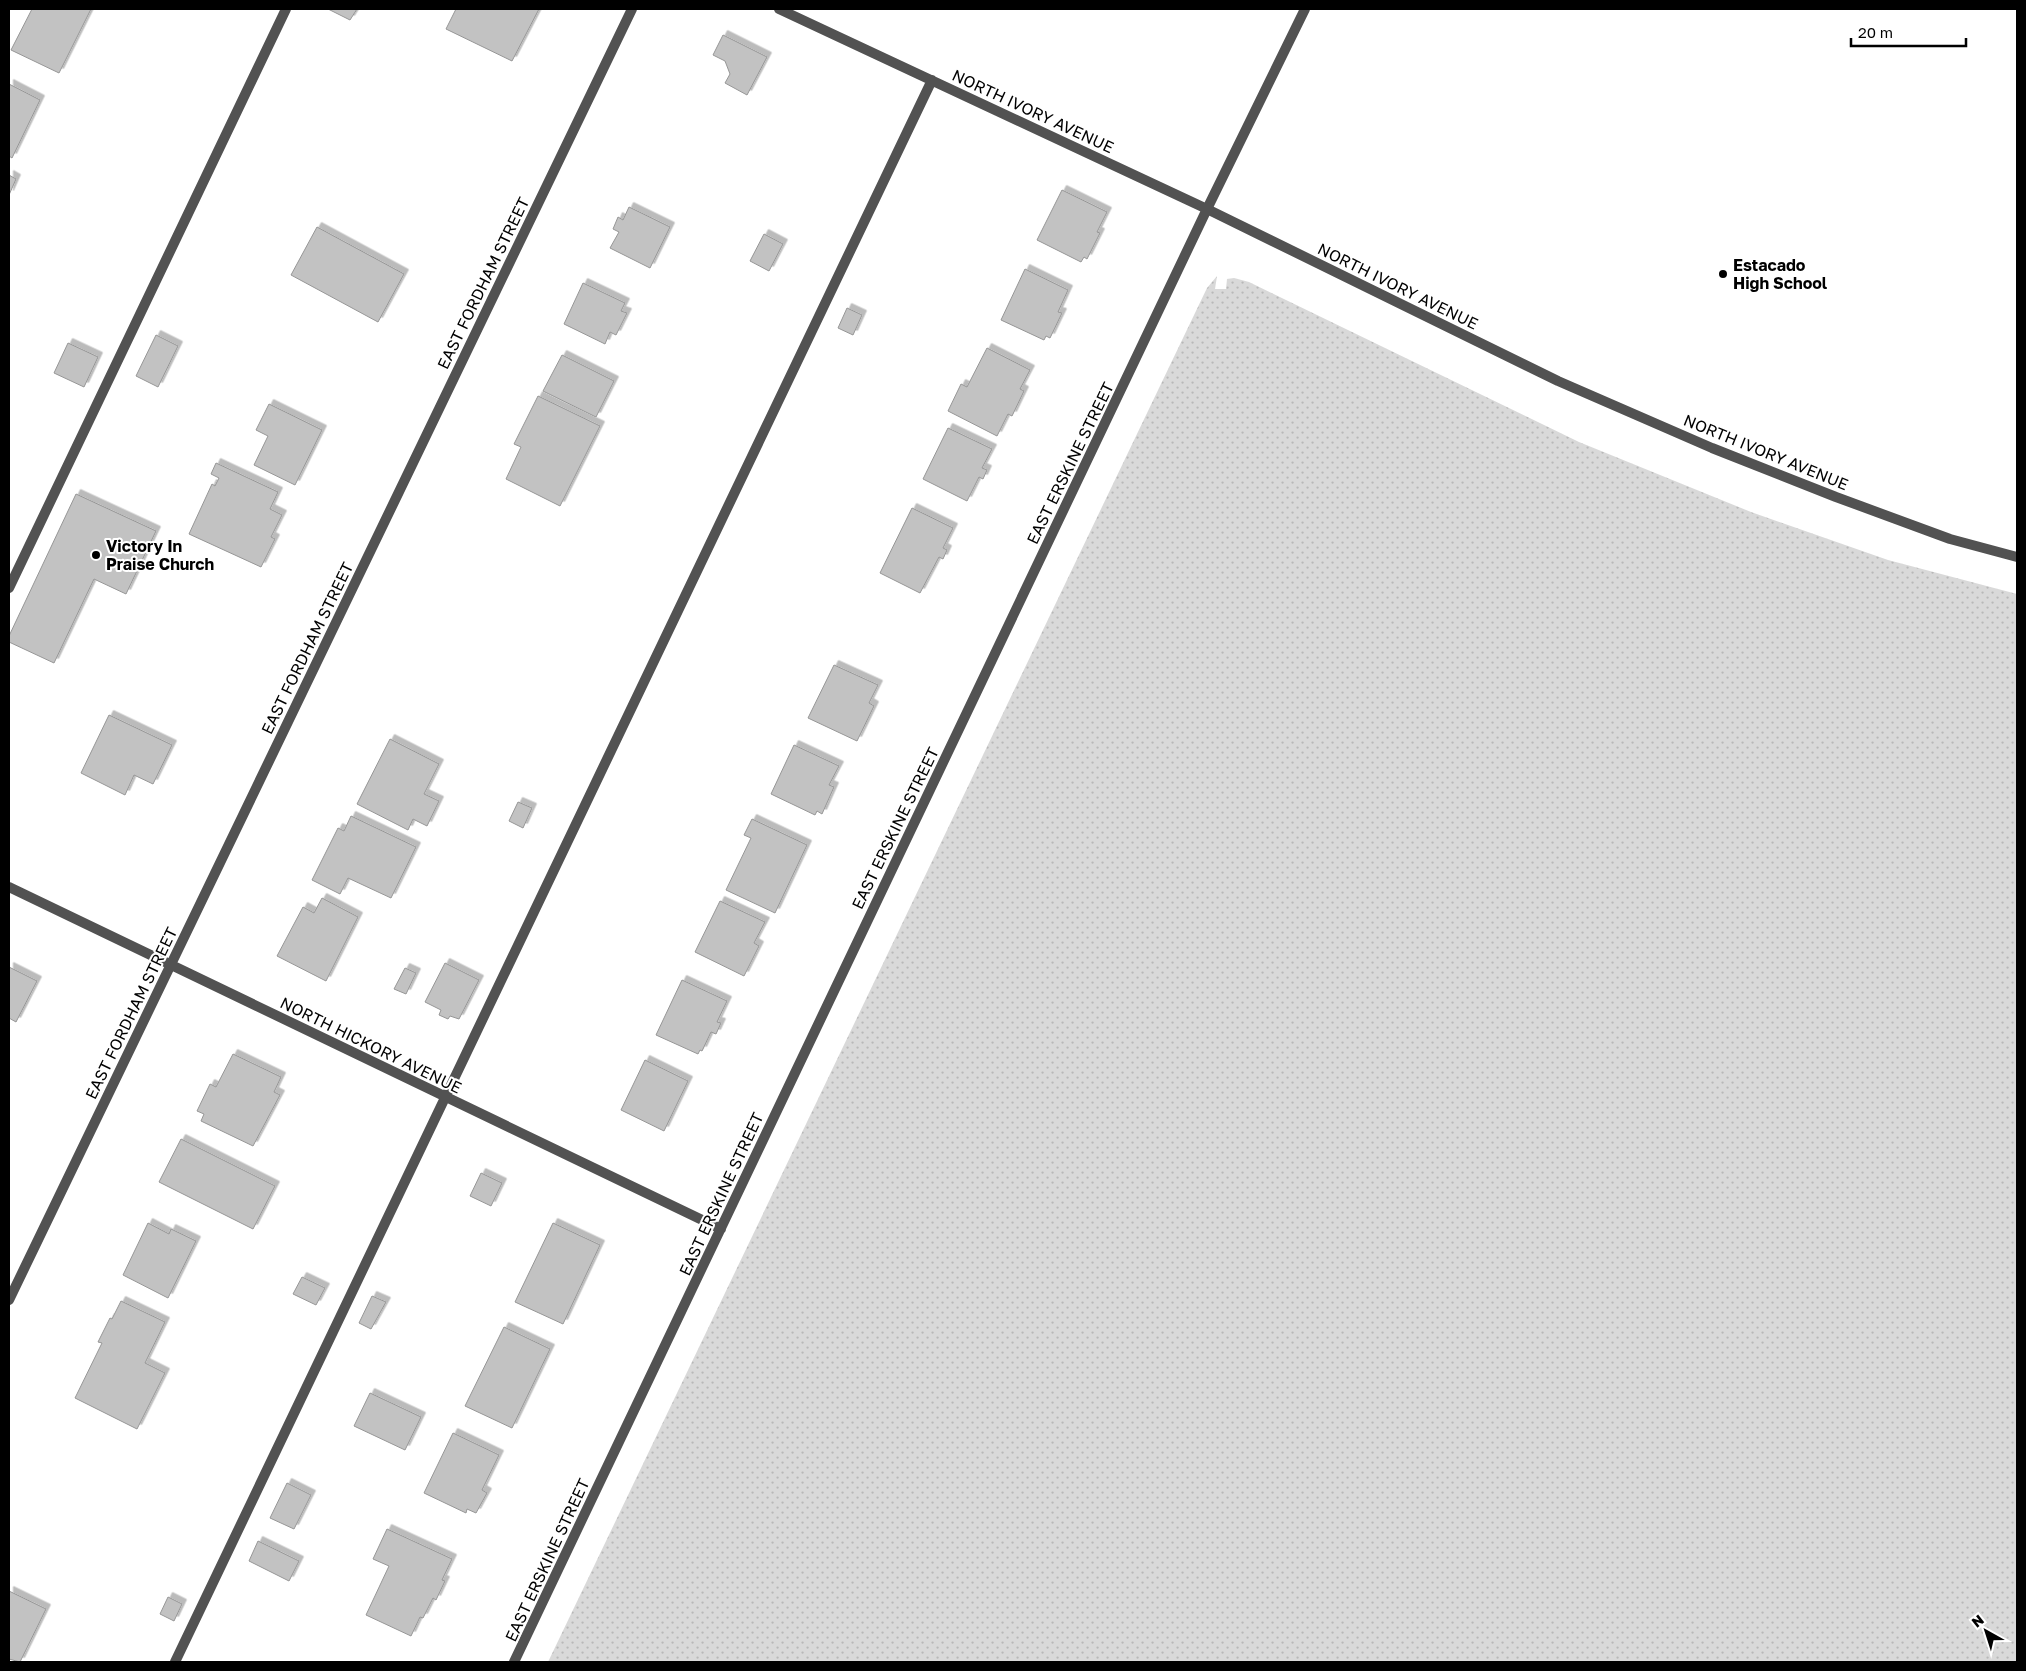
<svg xmlns="http://www.w3.org/2000/svg" width="2026" height="1671" viewBox="0 0 2026 1671" font-family="'Golos Text',sans-serif">
<style>
.grass{fill:url(#grass-dots)}
.building{fill:#c2c2c2;stroke:#969696;filter:url(#shadow)}
.lines{fill:none;stroke-linecap:round;stroke-linejoin:round}
.minor{stroke:#525252;stroke-width:10}
.poi-dot{fill:#000;stroke:#fff;stroke-width:2}
.labels{text-anchor:middle;stroke-width:4;stroke-linejoin:round;paint-order:stroke}
.street-label{font-size:16px;fill:#000;stroke:#fff}
.poi-label{font-size:16px;font-weight:bold;fill:#000;stroke:#fff;text-anchor:start}
</style>
<defs>
<pattern id="grass-dots" width="8" height="8" patternUnits="userSpaceOnUse" patternTransform="scale(1.25)"><rect width="8" height="8" fill="#d9d9d9"/><path d="M2 2h.1M6 6h.1" fill="none" stroke="#b8b8b8" stroke-width="1.8" stroke-linecap="round"/></pattern>
<filter id="shadow"><feDropShadow dx="4.5" dy="-4.5" stdDeviation="0" flood-color="#0004"/></filter>
</defs>
<rect width="100%" height="100%" fill="#fff"/>
<path class="grass" d="M1217,276L1215,289H1226L1227,279L1234,278L1249,282L1579,442L1751,512L1888,560L2017,594V1662H548L1207,288Z"/>
<path class="building" d="M32,9H91L59,73L11,50Z
M328,9H357L350,20Z
M456,9H539L512,61L446,29Z
M723,35L767,57L747,95L725,83L730,74L725,61L713,55Z
M9,84L40,100L12,158L9,156Z
M9,175L16,179L9,195Z
M1062,190L1107,212L1097,232L1100,233L1087,259L1084,257L1081,262L1037,240Z
M629,207L670,227L650,268L610,248L619,232L613,229L618,217L623,220Z
M317,227L404,274L378,322L291,275Z
M764,234L783,244L769,271L750,261Z
M1025,269L1068,290L1058,312L1062,313L1050,338L1046,336L1044,340L1001,320Z
M583,283L625,303L621,311L627,313L616,335L610,332L605,344L564,324Z
M847,308L862,315L853,335L838,328Z
M156,335L178,346L158,387L136,376Z
M68,343L98,357L84,387L54,373Z
M987,348L1030,370L1020,389L1024,391L1012,416L1008,414L997,436L948,411L961,384L967,387Z
M562,355L614,381L596,417L543,391Z
M538,396L600,426L560,506L506,479L521,447L514,444Z
M269,404L322,430L295,485L254,465L268,436L256,430Z
M948,428L992,449L982,468L987,470L983,479L979,477L967,501L923,479Z
M216,463L278,492L270,509L282,515L271,537L275,539L261,567L189,534L212,484L215,486L219,478L211,474Z
M76,494L156,531L126,594L94,579L54,663L9,642V636Z
M912,508L953,528L943,548L947,550L943,559L939,557L920,593L880,573Z
M834,665L878,685L869,703L874,706L857,741L808,718Z
M109,715L172,745L153,784L134,775L125,795L81,773Z
M390,739L439,764L424,794L439,801L427,826L413,819L408,830L357,804Z
M794,745L839,766L829,785L834,787L822,814L817,811L815,815L771,794Z
M518,802L532,808L523,828L509,821Z
M351,816L416,847L391,898L348,878L340,894L312,880L338,828L344,831Z
M752,819L807,845L775,913L726,890L751,838L744,835Z
M322,898L358,917L326,981L277,956L303,907L314,913Z
M720,901L765,922L754,943L759,946L744,976L695,952Z
M445,963L479,980L459,1019L450,1016L448,1019L439,1015L441,1010L425,1002Z
M9,967L37,981L16,1022L9,1018Z
M405,968L416,973L406,994L394,989Z
M682,980L727,1001L717,1022L721,1023L716,1034L711,1032L702,1051L700,1050L698,1054L656,1035Z
M233,1054L281,1077L274,1092L280,1095L253,1146L201,1121L204,1114L197,1111L210,1084L216,1087Z
M645,1060L688,1081L664,1131L621,1110Z
M181,1139L275,1186L253,1229L159,1182Z
M481,1173L502,1183L491,1206L470,1196Z
M148,1223L169,1234L171,1229L196,1241L168,1298L123,1275Z
M553,1223L600,1245L563,1324L515,1302Z
M302,1277L325,1288L316,1305L293,1294Z
M372,1296L386,1302L371,1329L359,1323Z
M121,1301L165,1322L145,1363L165,1373L137,1429L75,1398L102,1343L98,1342L110,1318L112,1319Z
M504,1327L550,1349L512,1428L465,1406Z
M370,1393L421,1417L405,1450L354,1426Z
M453,1433L499,1455L482,1490L487,1493L476,1513L467,1509L466,1513L424,1493Z
M287,1483L311,1495L294,1529L270,1518Z
M387,1529L452,1559L442,1580L445,1581L436,1600L433,1598L423,1618L420,1617L411,1636L366,1615L389,1566L373,1559Z
M258,1541L299,1561L289,1581L249,1561Z
M9,1591L46,1609L20,1662L9,1659Z
M168,1597L182,1604L174,1621L160,1614Z"/>
<g class="lines">
<path class="minor" d="M779,9L1207,209L1558,381L1712,448L1836,497L1950,539L2017,557
M9,588L286,9
M9,887L721,1229
M9,1300L632,9
M175,1662L932,80
M514,1662L1207,209L1305,9"/>
</g>
<g class="poi-dot">
<circle cx="1723" cy="274" r="5"/>
<circle cx="96" cy="555" r="5"/>
</g>
<g class="labels">
<g class="street-label">
<text transform="translate(1033 111) rotate(25)" y="6">NORTH IVORY AVENUE</text>
<text transform="translate(483 283) rotate(-64)" y="6">EAST FORDHAM STREET</text>
<text transform="translate(1398 286) rotate(26)" y="6">NORTH IVORY AVENUE</text>
<text transform="translate(1766 452) rotate(22)" y="6">NORTH IVORY AVENUE</text>
<text transform="translate(1070 463) rotate(-64)" y="6">EAST ERSKINE STREET</text>
<text transform="translate(307 648) rotate(-64)" y="6">EAST FORDHAM STREET</text>
<text transform="translate(895 828) rotate(-64)" y="6">EAST ERSKINE STREET</text>
<text transform="translate(131 1013) rotate(-64)" y="6">EAST FORDHAM STREET</text>
<text transform="translate(371 1045) rotate(26)" y="6">NORTH HICKORY AVENUE</text>
<text transform="translate(721 1194) rotate(-65)" y="6">EAST ERSKINE STREET</text>
<text transform="translate(547 1560) rotate(-65)" y="6">EAST ERSKINE STREET</text>
</g>
<g class="poi-label">
<text x="1733" y="271">Estacado<tspan x="1733" dy="18">High School</tspan></text>
<text x="106" y="552">Victory In<tspan x="106" dy="18">Praise Church</tspan></text>
</g>
</g>
<rect width="2026" height="1671" fill="none" stroke="#000000" stroke-width="20"/>
<g transform="translate(1986 1631) rotate(321)" stroke="#ffffff" stroke-width="4" paint-order="stroke">
<path d="M0-4L9 19L0 12L-9 19Z" fill="#000000"/>
<text y="-8" font-size="14" font-weight="bold" text-anchor="middle" fill="#000000">N</text>
</g>
<path d="M1851 38v8h115v-8" fill="none" stroke="#000000" stroke-width="2.5"/>
<text x="1858" y="38" font-size="15" fill="#000000" stroke="#ffffff" stroke-width="4" paint-order="stroke">20 m</text>
</svg>
